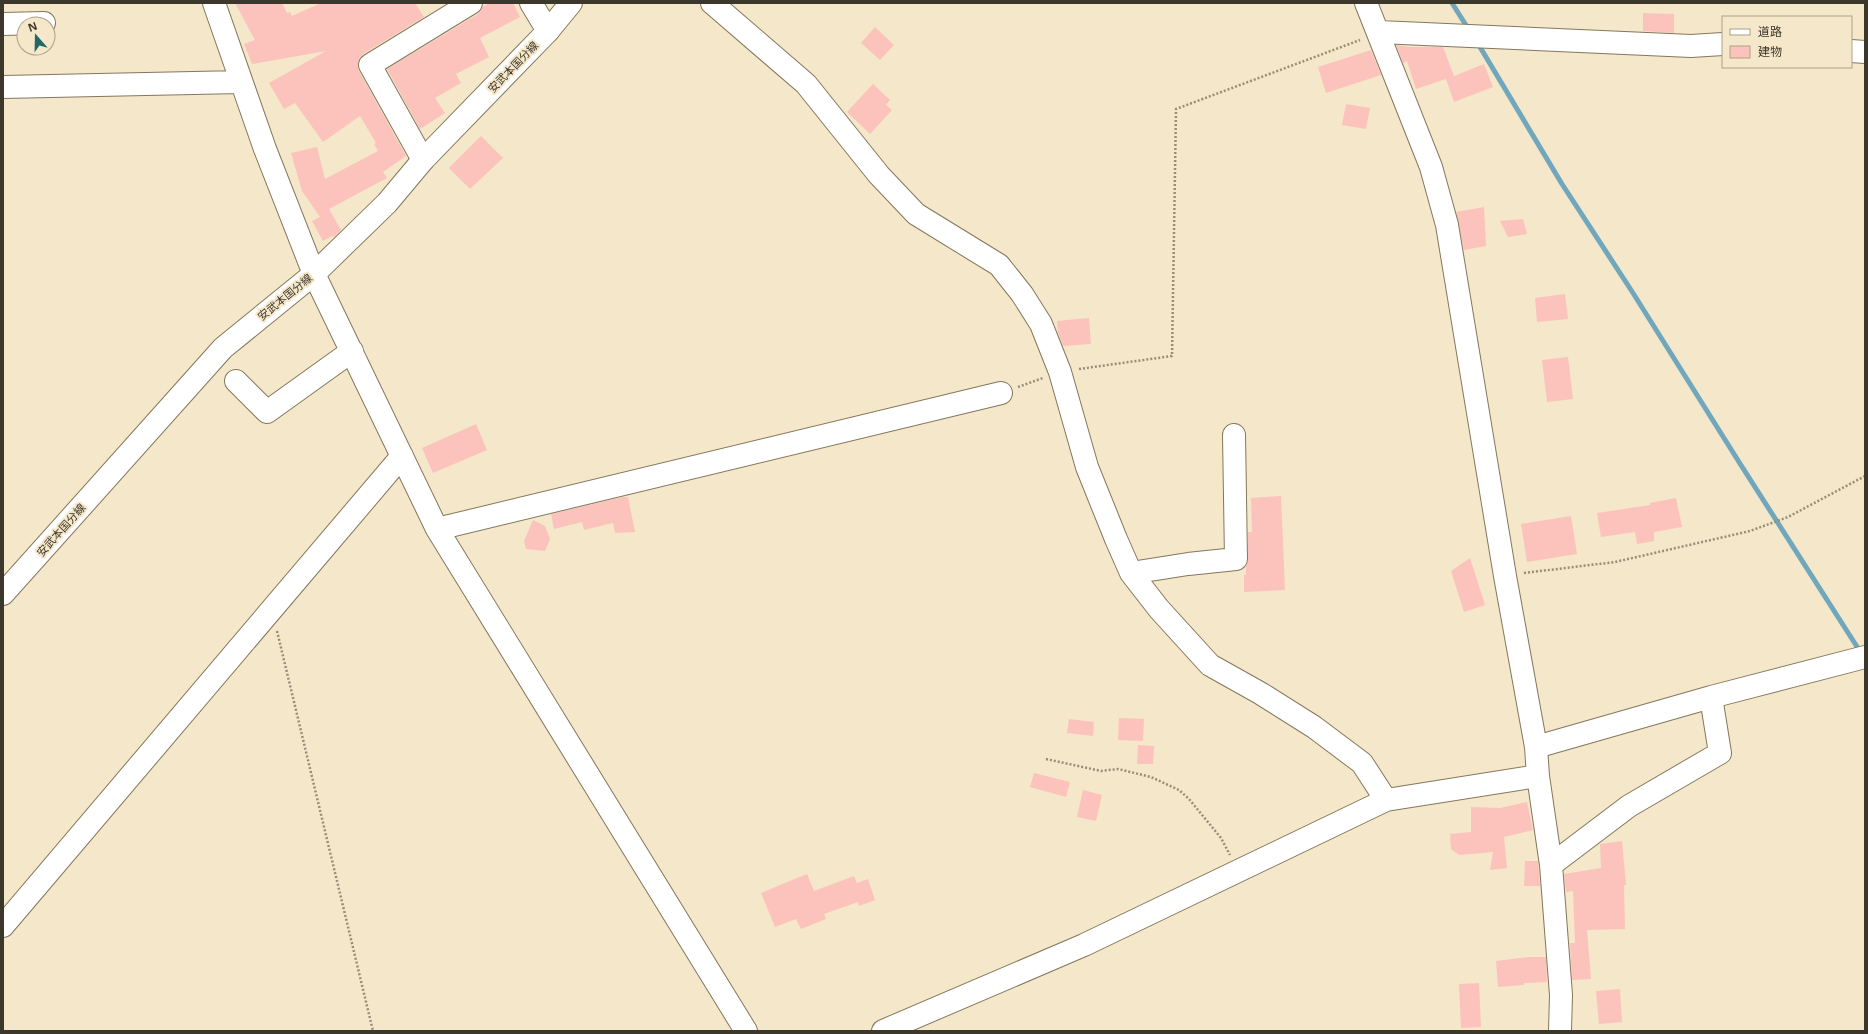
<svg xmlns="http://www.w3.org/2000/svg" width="1868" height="1034" viewBox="0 0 1868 1034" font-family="'Noto Sans','Noto Sans JP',sans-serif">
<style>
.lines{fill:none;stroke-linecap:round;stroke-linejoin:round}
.stream{stroke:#71a7bc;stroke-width:5}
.building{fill:#fbc3bc}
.minor-casing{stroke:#84775c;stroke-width:24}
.major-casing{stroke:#84775c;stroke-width:24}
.path{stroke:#978d79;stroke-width:2.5;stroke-dasharray:2 2;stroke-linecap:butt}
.minor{stroke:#fff;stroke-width:22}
.major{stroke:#fff;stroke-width:22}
.labels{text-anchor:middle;stroke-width:4;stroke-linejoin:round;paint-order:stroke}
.street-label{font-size:11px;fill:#3c372b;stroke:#f5e7c9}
</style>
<rect width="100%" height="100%" fill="#f5e7c9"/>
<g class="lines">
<path class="stream" d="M1452,3L1469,30
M1477,42L1562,184L1633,293L1739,462L1861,653"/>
</g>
<path class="building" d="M235,3H282L287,13L290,12L292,16L321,3H415L424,17L363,54L359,59L358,65L359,71L406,156L383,172L387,178L329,209L341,230L334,237L332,236L323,241L312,221L320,217L302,191L291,153L317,147L325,179L378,151L374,144L376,143L360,116L323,142L295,103L284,109L269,83L326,51L252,64L244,44L255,40Z
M490,3H513L520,17L480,38L489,57L456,74L461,83L435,98L445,113L420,129L387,69L478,14L482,7Z
M1643,13L1674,14V33L1643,31Z
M875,27L894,45L880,60L861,43Z
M1396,45L1409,47H1443L1454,76L1484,64L1493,87L1454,102L1446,79L1416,89L1407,61L1403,63Z
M1371,50L1381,75L1326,93L1318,67Z
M873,84L890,100L886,105L892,110L870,134L847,112Z
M1346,104L1370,108L1366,129L1342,125Z
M481,136L503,158L470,189L449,168Z
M1484,207L1486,246L1464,250L1456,212Z
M1523,219L1527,234L1508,237L1500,221Z
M1565,294L1568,319L1537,322L1535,298Z
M1089,318L1091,344L1063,346L1058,333L1057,321Z
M1568,357L1573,399L1547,402L1542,360Z
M476,424L487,450L433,473L422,448Z
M1281,496L1285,590L1244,592V575H1246V566L1248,559V532H1252L1251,498Z
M623,497H628L635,532L615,533L613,523L584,530L582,522L554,529L551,514Z
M1676,498L1682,527L1654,532V541L1637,544L1635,532L1601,537L1597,513L1650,505V503Z
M1571,516L1577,554L1527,562L1521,524Z
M533,520L545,526L550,539L545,551L526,549L524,541Z
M1470,558L1485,605L1464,612L1451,571Z
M1119,718L1144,719L1143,741L1118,740Z
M1069,719L1094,722L1093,736L1067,733Z
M1138,745L1154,746L1153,764H1137Z
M1034,773L1070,782L1066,797L1030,787Z
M1083,790L1102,795L1096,821L1077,817Z
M1527,802L1533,830L1504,837L1507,868L1490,870L1493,852L1459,855L1451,849L1450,834L1471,832V807L1500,808Z
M1622,841L1626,885H1624L1625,929L1587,930L1591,979L1572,980L1570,943H1575L1573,891L1566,892L1564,874L1601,868L1600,844Z
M1525,861H1538L1540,886H1524Z
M807,874L814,891L854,876L857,883L868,879L875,900L859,906L858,902L824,914L826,919L801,929L796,919L775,927L761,893Z
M1529,957H1546L1547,982L1524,983V985L1498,987L1496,961Z
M1479,983L1481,1027L1461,1028L1459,984Z
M1620,989L1622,1022L1599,1024L1596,991Z"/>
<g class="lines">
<g class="minor-casing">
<path id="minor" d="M214,3L265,149L314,274L437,529L746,1031
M531,3L548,31
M712,3L806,84L879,175L916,214L999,265L1022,294L1041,324L1060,372L1087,467L1116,539L1131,573L1159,609L1210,665L1260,693L1314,727L1362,763L1386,800
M1366,3L1431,167L1447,225L1505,576L1536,747L1538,776L1551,865L1561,995L1560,1031
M3,24L44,23
M1379,32L1691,46L1723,44
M1851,51L1865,52
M3,87L241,82
M423,160L370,65L471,3
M236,381L267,412L352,351
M437,529L1001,393
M1131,573L1188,564L1236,559L1234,435
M1536,747L1711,697L1865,657
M1551,865L1629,806L1720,753L1711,697
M3,926L402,456
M883,1031L1084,945L1386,800L1538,776"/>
</g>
<g class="major-casing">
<path id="major" d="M3,594L223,348L314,274L387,203L423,160L548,31L571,3"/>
</g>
<path class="path" d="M1079,369L1172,356L1176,109L1360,40
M1018,387L1043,378
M1524,573L1615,562L1750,531L1788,517L1865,476
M277,631L373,1031
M1046,759L1101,771L1118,769L1151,777L1179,790L1189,799L1221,838L1230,855"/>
<use href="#minor" class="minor"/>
<use href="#major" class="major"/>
</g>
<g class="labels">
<g class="street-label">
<text transform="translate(513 67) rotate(-46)" y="4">安武本国分線</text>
<text transform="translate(285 297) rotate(-39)" y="4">安武本国分線</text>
<text transform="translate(61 530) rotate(-48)" y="4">安武本国分線</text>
</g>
</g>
<rect width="1868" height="1034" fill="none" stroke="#3c372b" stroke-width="8"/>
<rect x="1722" y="16" width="130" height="52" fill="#f5e7c9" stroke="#aba18a"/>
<rect x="1730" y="29" width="20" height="6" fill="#ffffff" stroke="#aba18a"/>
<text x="1758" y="36" font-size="12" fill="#3c372b">道路</text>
<rect x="1730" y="46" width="20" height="12" fill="#fbc3bc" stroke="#aba18a"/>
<text x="1758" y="56" font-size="12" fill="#3c372b">建物</text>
<g transform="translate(36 36) rotate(340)"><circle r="19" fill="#f5e7c9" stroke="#aba18a"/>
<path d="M0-3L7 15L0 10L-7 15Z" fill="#1f6a65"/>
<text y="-6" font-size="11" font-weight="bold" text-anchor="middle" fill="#3c372b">N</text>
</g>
</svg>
